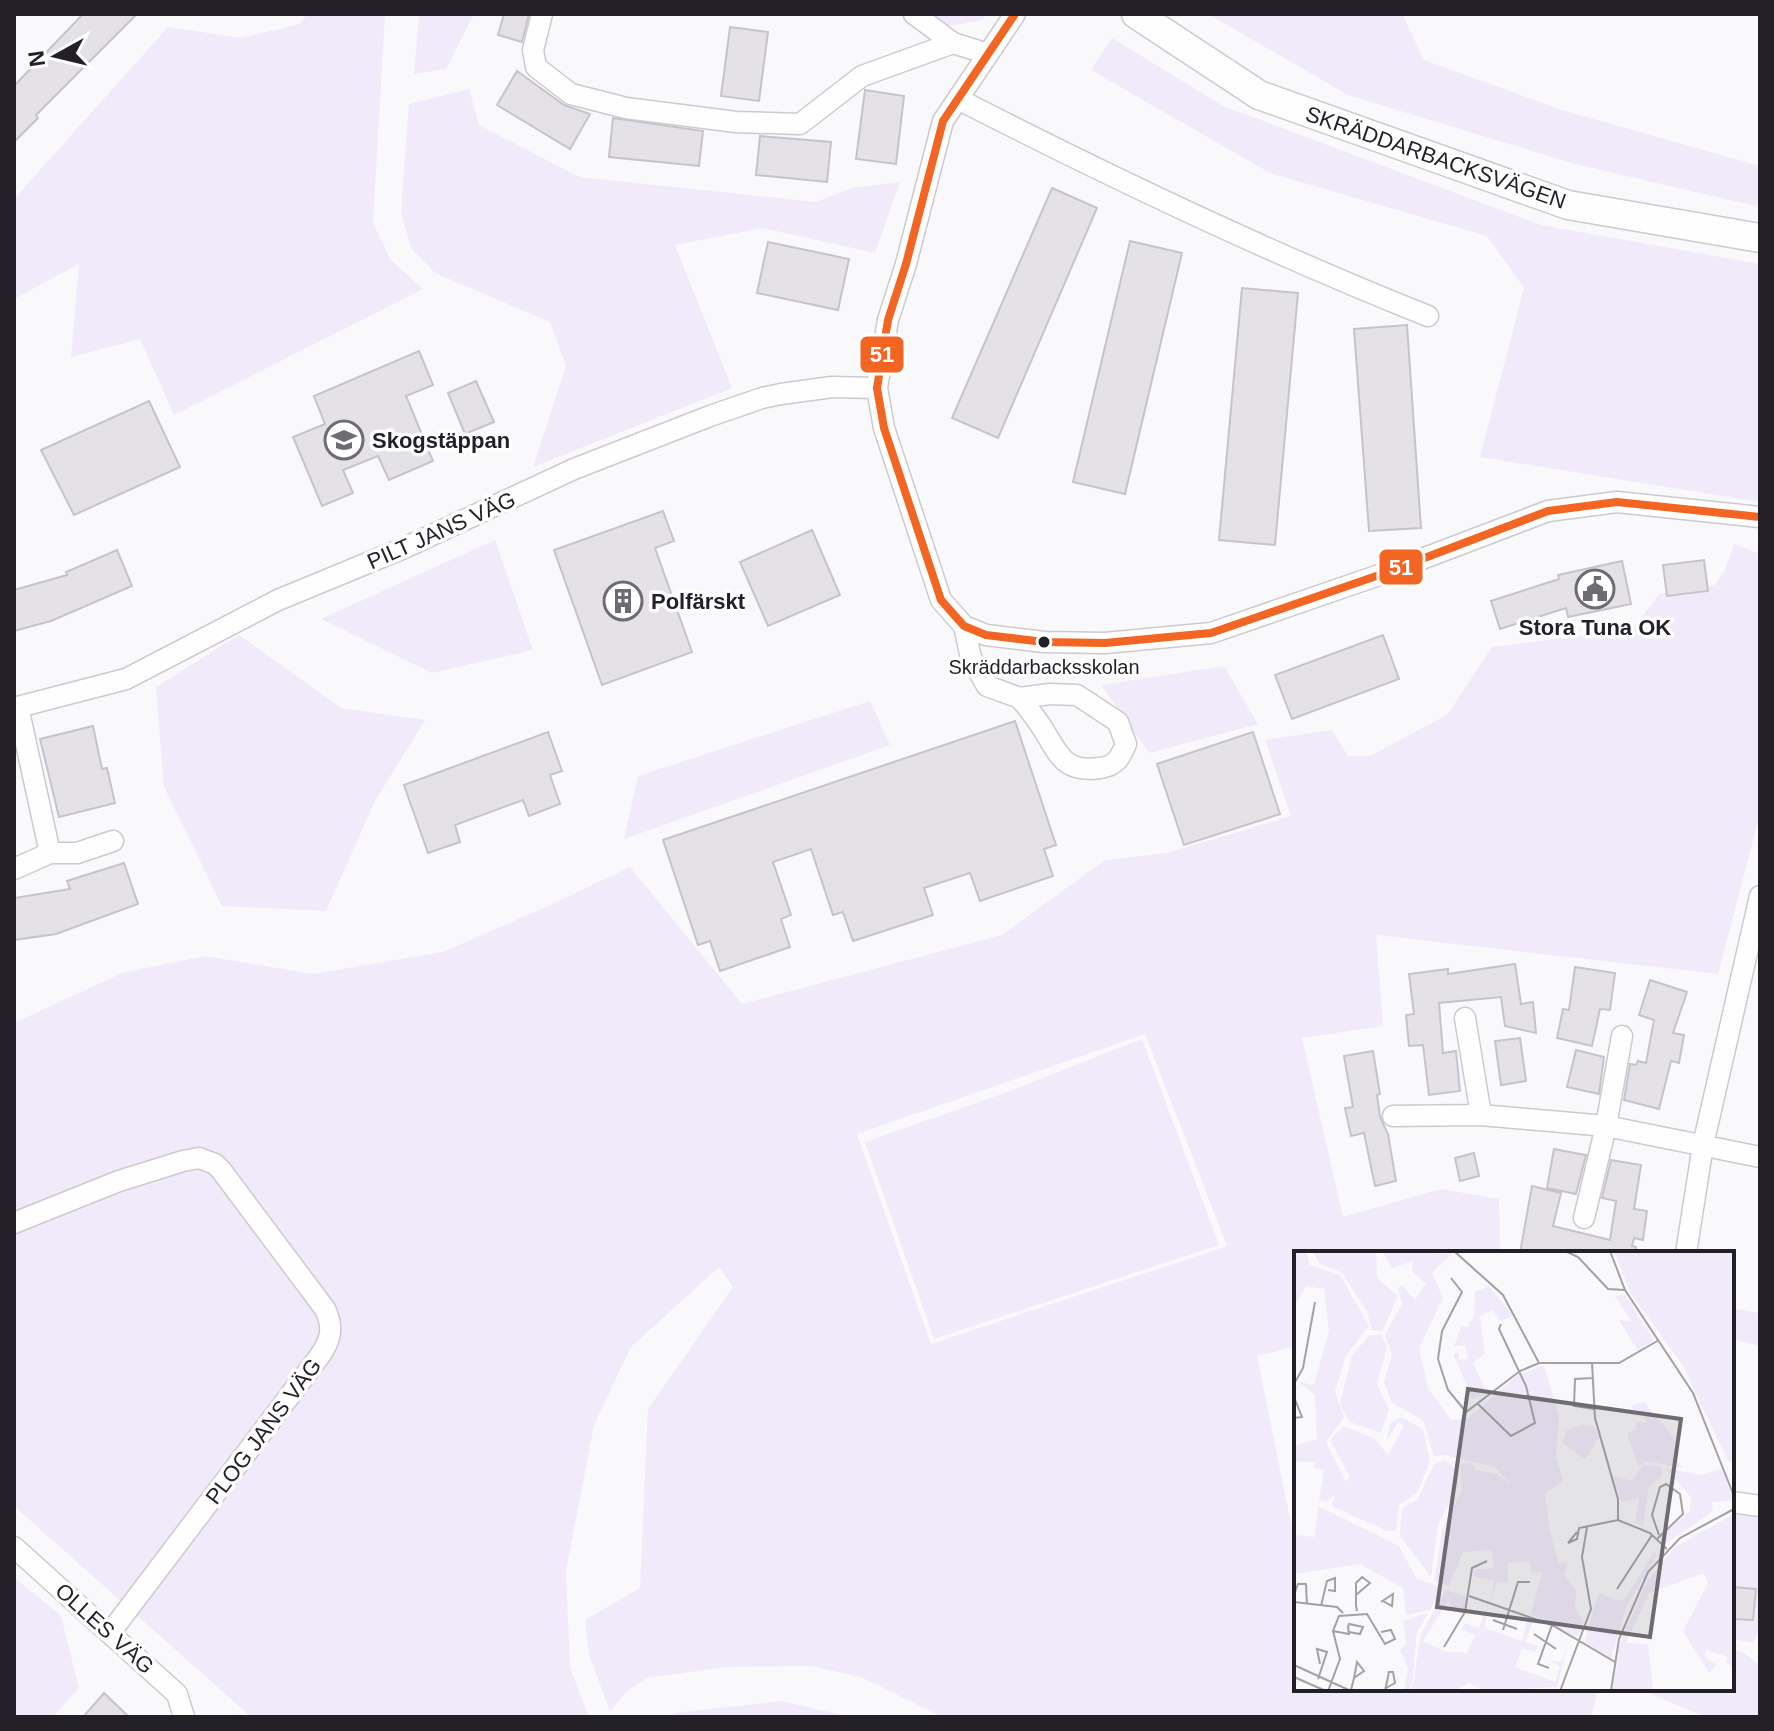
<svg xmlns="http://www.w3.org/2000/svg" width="1774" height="1731" viewBox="0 0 1774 1731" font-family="Helvetica,sans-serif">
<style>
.green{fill:#f1eafb;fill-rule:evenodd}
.building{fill:#e4e1e7;stroke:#c6c4ca;stroke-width:2}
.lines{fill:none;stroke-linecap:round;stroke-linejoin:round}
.street-casing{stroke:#cccacf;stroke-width:23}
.secondary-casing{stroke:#cccacf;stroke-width:31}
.street{stroke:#fefefe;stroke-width:20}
.secondary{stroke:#fefefe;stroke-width:28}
.bus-1-casing{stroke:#fff;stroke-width:14}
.bus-1{stroke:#f26522;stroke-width:8}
.bus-dot{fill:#231f27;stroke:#fff;stroke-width:3}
.labels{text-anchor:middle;stroke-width:7;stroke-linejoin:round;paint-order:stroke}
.bus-label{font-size:20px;fill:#231f27;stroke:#fff}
.street-label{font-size:22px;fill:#231f27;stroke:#fff}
.poi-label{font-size:22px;font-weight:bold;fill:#231f27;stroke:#fff;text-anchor:start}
.inset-road{fill:none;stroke:#a3a1a6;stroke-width:2}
.view{fill:#6e6b71;fill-opacity:0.15;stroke:#6e6b71;stroke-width:4}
.inset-edge{fill:none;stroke:#231f27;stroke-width:4}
.line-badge{stroke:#fff;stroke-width:3}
.badge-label{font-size:22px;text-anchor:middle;font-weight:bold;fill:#fff}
</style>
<rect width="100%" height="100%" fill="#f9f8fb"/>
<path class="green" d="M307,14H385L373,223L391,260L423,289L174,415L140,339L71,357L79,264L14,299V199L168,27L242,38L300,24Z
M419,14H474L446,69L414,74Z
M923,14H986L983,20L937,28Z
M1208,14H1402L1424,60L1565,111L1760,166V207L1575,164L1348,95Z
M1112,38L1223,106L1541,225L1760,264V502L1480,457L1524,288L1487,236L1270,173L1091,70Z
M469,89L479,125L579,177L816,202L852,188L900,182L875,253L763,228L675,245L732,388L533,467L566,366L550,322L435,273L411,248L401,212L409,104Z
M495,540L533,650L432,673L321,619Z
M1734,544L1760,554V814L1718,974L1376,935L1383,1026L1302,1038L1343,1217L1441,1189L1499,1199L1500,1253H1296V1346L1257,1356L1296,1548V1689H1595L1596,1698L1591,1717H942L861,1677L811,1666L726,1667L647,1678L628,1690L610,1711L589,1655L585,1620L640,1588L648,1409L733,1287L719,1267L631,1347L594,1425L566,1571L570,1668L589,1717H240L237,1714L250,1716L14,1506V1023L122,973L205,956L313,974L443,952L546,907L630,867L742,1004L1002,935L1105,860L1167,853L1291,816L1265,740L1332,730L1348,756H1370L1447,715L1492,647L1633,629L1659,594L1714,585L1724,572ZM1145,1034L1227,1246L931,1344L857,1134Z
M239,635L341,708L425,720L375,801L326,911L222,906L164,787L156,687Z
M1224,666L1258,724L1149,753L1101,685Z
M870,701L890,745L624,839L638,776Z
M1142,1039L1219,1245L934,1339L865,1142L1002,1094Z
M1732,1308L1760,1313V1346L1732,1339Z
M1732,1514L1760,1518V1628L1753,1643L1732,1639Z
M15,1578L61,1616L79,1688L53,1717H14Z
M1732,1650L1743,1652L1760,1666V1717H1706L1639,1689H1732Z
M781,1701L851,1717H669L674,1713Z"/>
<path class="building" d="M83,14H137L36,115L38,118L14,142V86Z
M504,14H529L522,42L498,35Z
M730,27L768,32L759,101L721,96Z
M517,71L564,105L590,114L570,149L497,105Z
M865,90L904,96L896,164L856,159Z
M613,118L703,131L699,166L609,157Z
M760,136L831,142L827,182L756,175Z
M1052,188L1097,208L998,438L952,418Z
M1130,241L1182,253L1125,494L1073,482Z
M768,242L849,259L838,310L757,293Z
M1242,288L1298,293L1275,545L1219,540Z
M1407,325L1421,528L1369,531L1354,329Z
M419,351L433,385L406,396L433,461L389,480L378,456L343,470L353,493L322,506L293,437L325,424L314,396Z
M476,381L494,422L465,434L448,393Z
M149,401L180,467L74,515L41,450Z
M663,511L674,541L655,548L692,652L602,685L554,550Z
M812,530L840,595L768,626L740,562Z
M117,550L132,586L51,621L14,631V590L67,575L66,572Z
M1704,560L1708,591L1667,596L1663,565Z
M1622,561L1631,604L1568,617L1566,608L1500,629L1491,601L1559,579L1558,575Z
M1383,635L1399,679L1292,719L1275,675Z
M1015,721L1056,845L1044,849L1053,876L980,901L970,873L924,888L933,915L853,941L843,912L833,915L811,849L773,862L791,915L781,919L790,947L720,971L710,941L698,945L663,840Z
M93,726L102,769L107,768L115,803L59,817L40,739Z
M548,732L562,771L550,775L560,804L529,816L523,800L455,825L460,842L428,853L404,785Z
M1253,732L1280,814L1184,845L1157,764Z
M124,863L138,904L56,934L14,940V898L70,889L67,881Z
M1515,964L1521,1004L1533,1002L1536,1033L1505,1026L1501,997L1439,1003L1443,1053L1456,1051L1460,1091L1429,1095L1423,1045L1409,1046L1406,1015L1414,1014L1409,974L1448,969V974Z
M1575,967L1615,973L1610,1010L1600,1009L1592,1046L1557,1038L1563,1009L1569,1010Z
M1650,980L1687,992L1673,1033L1684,1035L1679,1063L1671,1061L1659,1109L1624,1100L1630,1064L1636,1065L1638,1061L1646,1063L1654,1020L1639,1015Z
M1520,1038L1526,1081L1501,1085L1495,1041Z
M1576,1050L1604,1057L1599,1094L1567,1087Z
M1373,1051L1380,1094L1377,1095L1380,1117L1388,1134L1396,1181L1375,1186L1364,1133L1351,1136L1345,1108L1353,1107L1344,1056Z
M1554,1149L1586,1155L1576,1194L1547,1188Z
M1474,1153L1479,1176L1460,1181L1455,1158Z
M1611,1160L1641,1165L1634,1209L1647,1211L1643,1240L1634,1238L1632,1246L1636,1247L1635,1253H1520L1532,1186L1561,1193L1553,1226L1610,1240L1616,1201L1602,1198Z
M1732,1587L1756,1589L1753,1620L1732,1619Z
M104,1693L129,1717H83Z"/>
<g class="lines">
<g class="street-casing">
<path id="street" d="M542,14L533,50L536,67L571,94L626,108L736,122L800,124L862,76L953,43
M914,14L953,43L988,54
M1015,14L943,121L906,264L888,320L877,388L884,428L941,600L964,626L986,635L1044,642L1105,643L1211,633L1385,573L1548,511L1617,502L1760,517
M958,99C1112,178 1267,252 1428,316
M964,626L971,658L987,686L1020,698L1050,694L1077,695L1118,722L1126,744C1120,758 1116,766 1100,768C1064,773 1059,755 1043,729C1036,718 1028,708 1020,698
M14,708L126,679L278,600L404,548L574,469L710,416L762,398L781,394L832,387L877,388
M50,853H77L113,841
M14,869L50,853L18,707
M1465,1018L1481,1115L1606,1126L1760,1157
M1393,1116L1481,1115
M1584,1218L1606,1126L1622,1036
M14,1223L119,1181L183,1161L199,1158L215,1164L221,1170L325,1309C334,1328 331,1340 319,1357L110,1633
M1686,1253L1703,1145L1760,896
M1732,1502L1760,1506
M14,1547L177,1694L184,1717"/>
</g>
<g class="secondary-casing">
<path id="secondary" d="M1136,14L1259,95L1568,205L1760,238"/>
</g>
<use href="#street" class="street"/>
<use href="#secondary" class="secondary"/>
<g class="bus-1-casing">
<path id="bus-1" d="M1015,14L943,121L906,264L888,320L877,388L884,428L941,600L964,626L986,635L1044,642L1105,643L1211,633L1385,573L1548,511L1617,502L1760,517"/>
</g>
<use href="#bus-1" class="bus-1"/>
</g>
<defs>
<g id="school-ring" transform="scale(2)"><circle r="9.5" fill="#fff" stroke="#6e6b71" stroke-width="1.5"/><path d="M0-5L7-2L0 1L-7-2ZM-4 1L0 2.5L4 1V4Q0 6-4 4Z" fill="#6e6b71"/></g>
<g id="civic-ring" transform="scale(2)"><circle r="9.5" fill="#fff" stroke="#6e6b71" stroke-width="1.5"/><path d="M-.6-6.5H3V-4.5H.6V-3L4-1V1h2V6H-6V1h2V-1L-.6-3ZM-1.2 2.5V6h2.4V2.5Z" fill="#6e6b71"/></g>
<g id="building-ring" transform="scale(2)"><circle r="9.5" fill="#fff" stroke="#6e6b71" stroke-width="1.5"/><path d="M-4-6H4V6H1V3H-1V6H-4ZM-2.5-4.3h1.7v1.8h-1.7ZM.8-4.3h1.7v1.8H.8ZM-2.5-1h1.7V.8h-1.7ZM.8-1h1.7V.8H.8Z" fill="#6e6b71"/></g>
</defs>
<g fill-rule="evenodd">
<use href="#school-ring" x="344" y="440"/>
<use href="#civic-ring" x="1595" y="589"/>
<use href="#building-ring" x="623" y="601"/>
</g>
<circle class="bus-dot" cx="1044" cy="642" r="7"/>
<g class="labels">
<g class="bus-label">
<text x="1044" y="674">Skräddarbacksskolan</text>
</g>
<g class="street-label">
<text transform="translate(1436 157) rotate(19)" y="8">SKRÄDDARBACKSVÄGEN</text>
<text transform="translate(441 530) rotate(-24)" y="8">PILT JANS VÄG</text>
<text transform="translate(263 1431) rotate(-53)" y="8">PLOG JANS VÄG</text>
<text transform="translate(105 1628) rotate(42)" y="8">OLLES VÄG</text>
</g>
<g class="poi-label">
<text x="372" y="448">Skogstäppan</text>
<text x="651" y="609">Polfärskt</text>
<text x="1595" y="635" text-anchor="middle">Stora Tuna OK</text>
</g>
</g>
<g transform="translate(1294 1251)">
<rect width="440" height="440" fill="#f9f8fb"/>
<path d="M0,0H12L16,14L46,24L75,75L52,104L41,140L50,166L32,191L52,231L33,251L25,249L30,219L20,217L21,212L0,210V195L23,188L21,144L5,131L20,134L35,80L30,38L12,35L0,56ZM19,0H82L83,27L104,45L88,81L78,79L73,61L48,22L25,12ZM88,0L158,3L138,22L149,47L125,97L134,137L157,169L173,168L224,124L250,114L265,166L262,206L269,230L251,242L255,275L264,312L274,311L270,324L282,340L281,358L290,372L283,386L237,363L248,322L237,320L236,310L214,312V332L203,331L197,349L200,330L181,326L180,319L200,317L198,299L169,301L155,335L140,330L148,279L168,239L166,213L178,212L181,219L202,223L218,234L201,216L151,204L140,205L129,169L98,152L90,131L98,104L91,84L108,53L104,37L108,34L121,49L132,33L118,20L119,10L98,17ZM320,0H440V210H434L388,113L337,43ZM195,35L219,65L206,70L199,59L186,65L191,103L179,112L193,142L178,148L159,102H165V109L174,108L171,94L160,95L167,76H174L180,65L181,41ZM331,44L360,89L344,100L325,69L337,70L321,45ZM76,84H88L93,96L83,133L95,159L87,182L56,171L46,153L58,104ZM350,151L381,188L379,204L389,217L353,210L344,215L333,182L343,179L342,170L353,173L349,162L340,161L337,154ZM106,166L129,178L136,211L123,242L105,254L102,280H93L38,255L40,244L56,226L36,189L50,175L80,187L94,204L110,175L104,171L93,190L96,173ZM287,174L300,175L305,186L291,208L269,192L272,180ZM151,209L165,221L164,235L144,274L137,326L106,285L108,257L123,249L140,214ZM349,214L367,216L368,224L355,236L349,275L341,271L345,247L327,251L320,225L338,230ZM371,217L408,224L428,217L439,249L417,252L419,260L373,292L367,283L396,261L397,246ZM24,255L105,295L122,327L148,337L136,359L112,364L109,337L66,313L0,323V284L21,286ZM440,263V417L432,411L434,406L412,399L411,407L423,414L415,422L389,380L414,332L410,322L355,342L332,392L354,393L359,440H319L326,393L352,332L381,296ZM360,301L363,304L333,354L317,408L290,391L305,342L325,350L332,347ZM152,339L173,346L170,358L167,363L155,355L156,347L129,390L150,400L173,402L181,384L168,378L170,372L185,377L194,353L191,377L228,390L234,366L239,370L231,391L244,395L241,401L228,397L221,416L261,431L266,415L255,409L267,411L274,391L263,436L191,440L175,432L160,440H118L127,383ZM134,362L123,381L118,433L115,440H110L114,417L106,399L113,393L109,370Z" fill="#f1eafb"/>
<path class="inset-road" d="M160,0L209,44L245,112M271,0L284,6L314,38L331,39M316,0L331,39L399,142L440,245M157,27L168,41L148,80L144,108L154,139L172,161L226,120L245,112H325L365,89M298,112L301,167L324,248V269M299,127L281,128L280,155L300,158M0,133L9,117L21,51M0,146L8,166L0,167M184,153L217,185L241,172L232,135L205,78L207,73M283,281L274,292L283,288L285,277L324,269L356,282L373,298M363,288L389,263L386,243L372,233L366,236L358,264L365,284M323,338L358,284M0,344L4,333H12L13,354M62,344L76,332L68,326L62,332V355L63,360M175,345L258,374L321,411M0,351L43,356L49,362M87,351L99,343L98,355L89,350M27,355L33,330L41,327V340L34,339M199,369L223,378M209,379L224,331H236M39,380L55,383L54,376L55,373L69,376L66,383L55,381M240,383L262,398M150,396L171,361L178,317L193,310M0,414L57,440M255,417L244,413L258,374M0,426L32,440M24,428L33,401L23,398L26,413M57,439L60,427L70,420L63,411L60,427M34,440L46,408L39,380L45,365L73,363L91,393L101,388L97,379L87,381M91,440L95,421H99L101,432L92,437M266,440L297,358L288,306L293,276M317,440L325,388L354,321L386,287L440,258"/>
<path class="view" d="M174,138L387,168L356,386L143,356Z"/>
<rect width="440" height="440" class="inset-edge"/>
</g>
<g class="line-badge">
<rect x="859" y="335" width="46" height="39" rx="8" fill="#f26522"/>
<rect x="1378" y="548" width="46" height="38" rx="8" fill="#f26522"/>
</g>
<g class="badge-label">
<text x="882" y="362">51</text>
<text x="1401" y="575">51</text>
</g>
<rect width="1774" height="1731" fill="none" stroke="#231f27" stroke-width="32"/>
<g transform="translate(56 56) rotate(262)" stroke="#ffffff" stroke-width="6" paint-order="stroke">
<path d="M0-6L14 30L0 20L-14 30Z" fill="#231f27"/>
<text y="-12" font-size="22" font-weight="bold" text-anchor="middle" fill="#231f27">N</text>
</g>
</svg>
